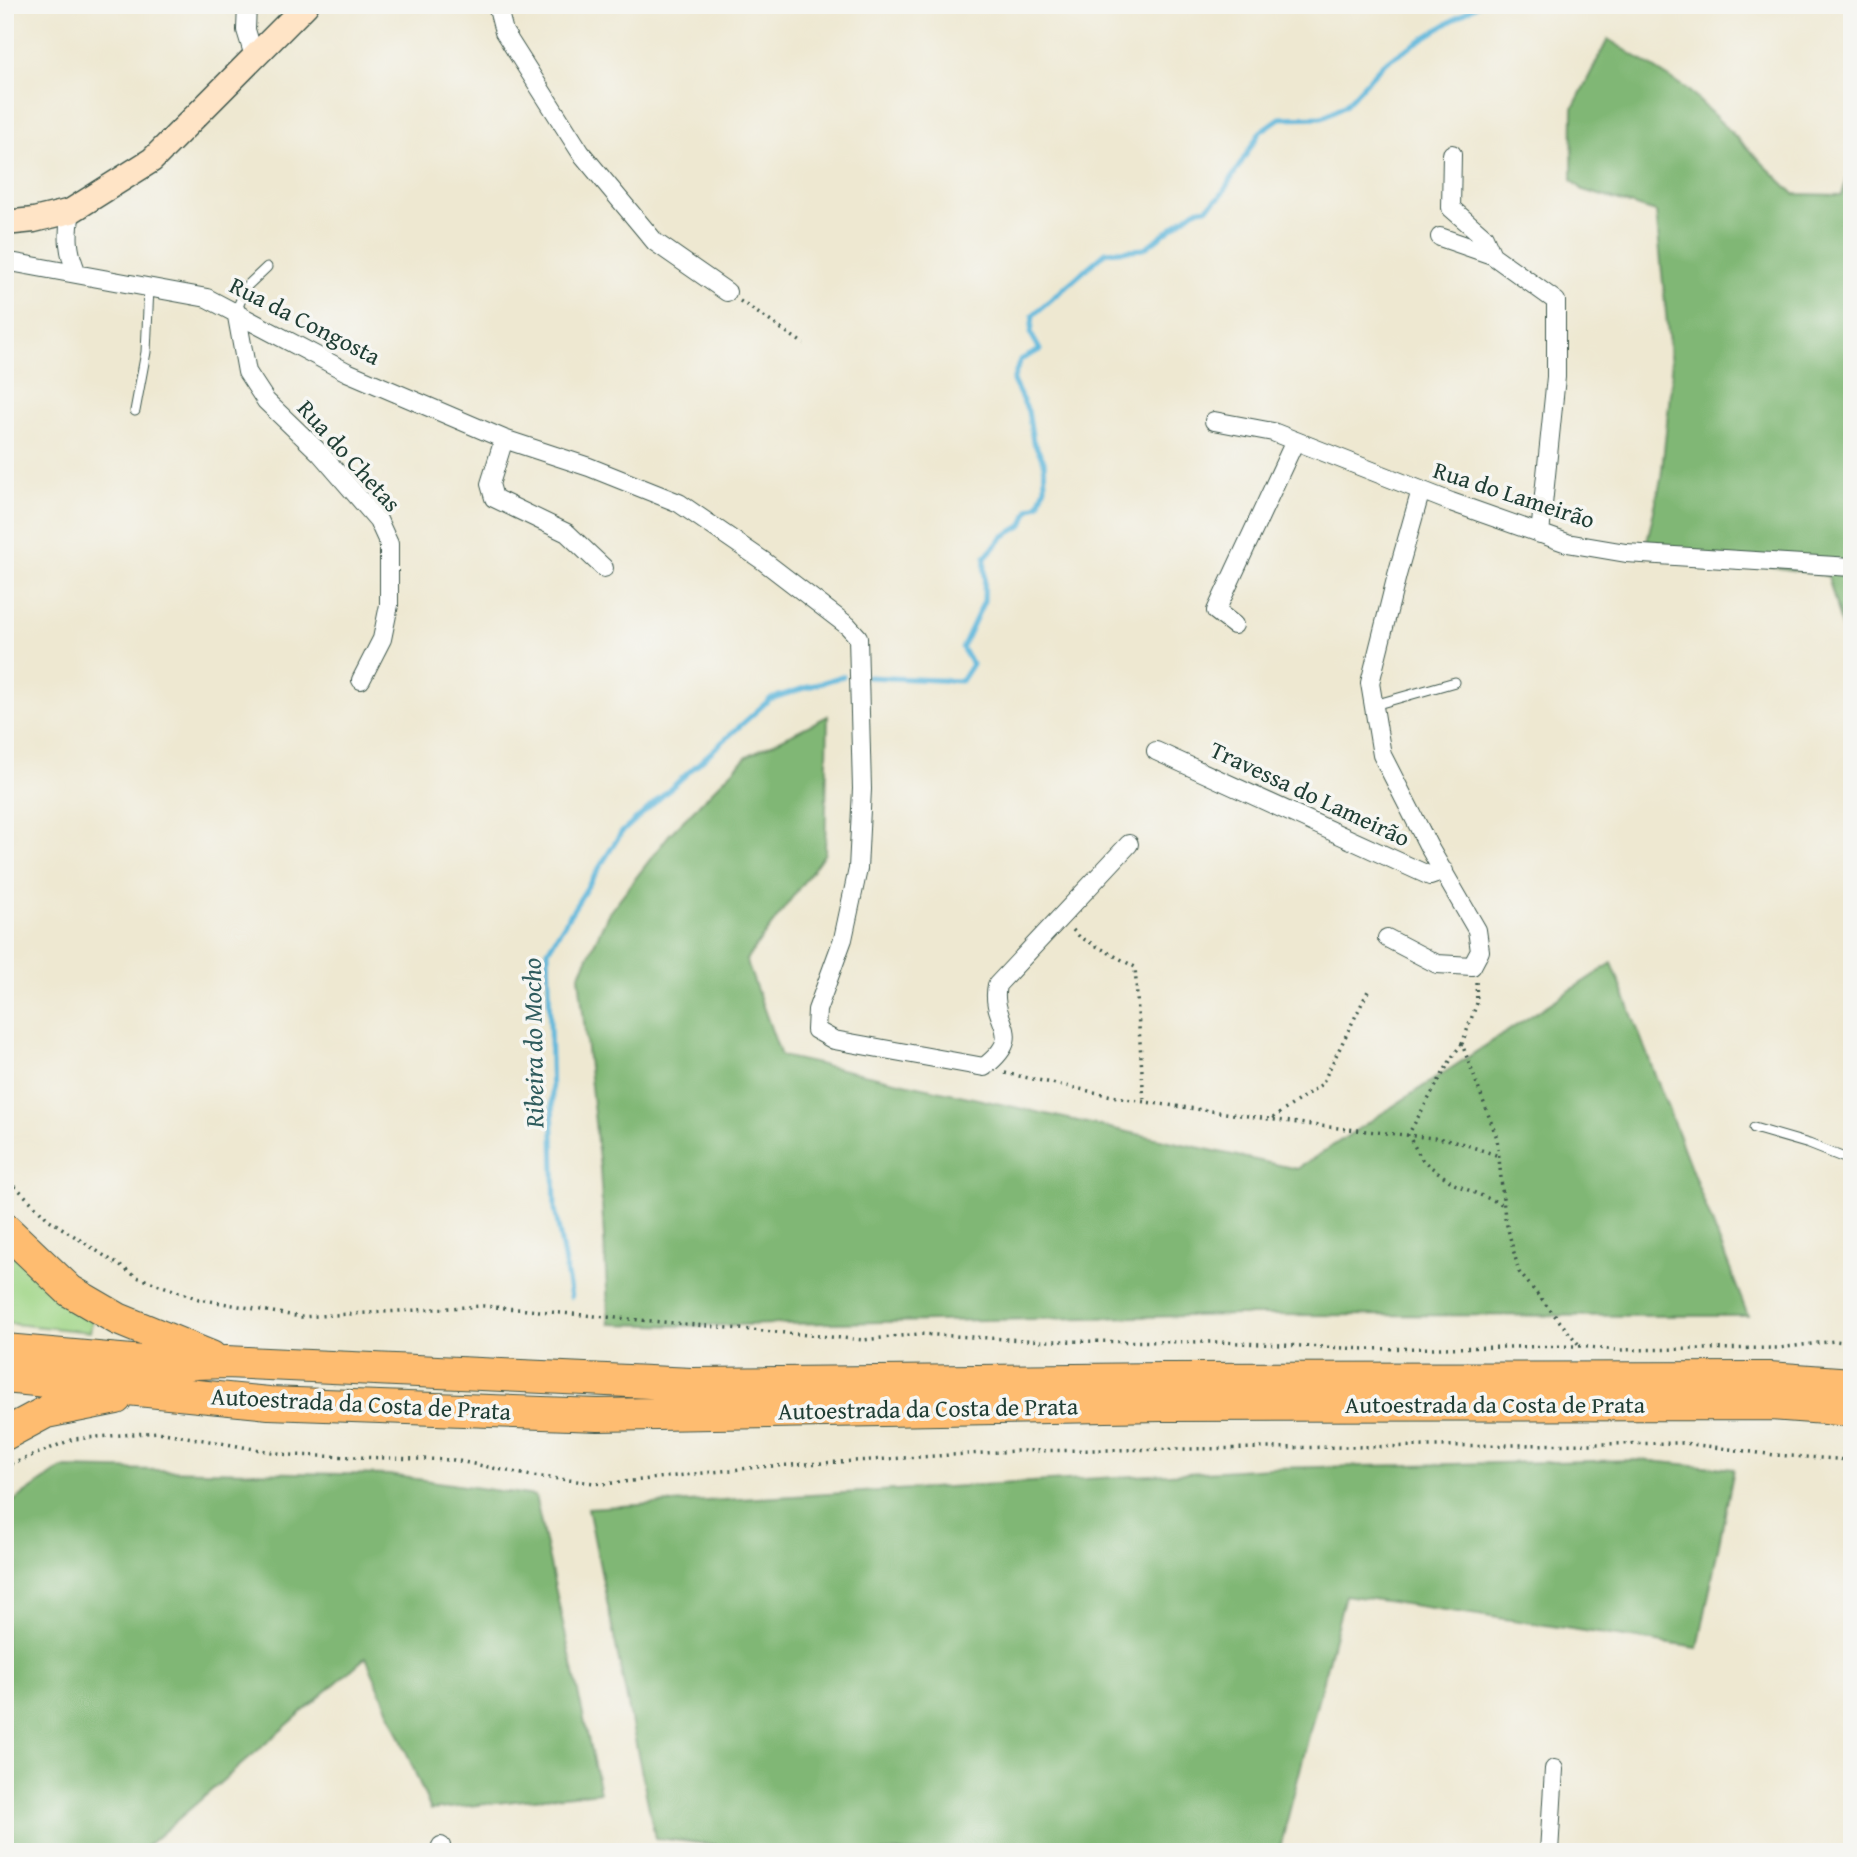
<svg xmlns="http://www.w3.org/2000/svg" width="1857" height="1857" viewBox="0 0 1857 1857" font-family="'Gentium Book Plus',serif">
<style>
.green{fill:#a0d687;stroke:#608a5e;stroke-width:2}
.forest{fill:#80b774;stroke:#507a54;stroke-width:2}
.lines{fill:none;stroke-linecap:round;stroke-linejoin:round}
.stream{stroke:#5eb7db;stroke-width:5}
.lane-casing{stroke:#3e574c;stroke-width:11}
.street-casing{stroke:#3e574c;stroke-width:20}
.secondary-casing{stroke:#3e574c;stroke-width:27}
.highway-casing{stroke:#3e574c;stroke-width:34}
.path{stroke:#3e574c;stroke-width:3.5;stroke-dasharray:2 5;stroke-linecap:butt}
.lane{stroke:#fff;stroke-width:9}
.street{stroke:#fff;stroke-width:18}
.secondary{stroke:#ffe4c6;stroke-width:24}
.highway{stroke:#febc70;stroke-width:32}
.labels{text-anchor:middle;stroke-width:7;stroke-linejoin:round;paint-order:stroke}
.street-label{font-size:24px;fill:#1f3d34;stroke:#f6f6f2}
.water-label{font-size:26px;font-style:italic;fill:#2f5c5e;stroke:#f6f6f2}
</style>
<rect width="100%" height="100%" fill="#f6f6f2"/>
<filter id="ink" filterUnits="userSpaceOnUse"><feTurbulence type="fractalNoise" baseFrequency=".0143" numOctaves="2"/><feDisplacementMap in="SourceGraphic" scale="14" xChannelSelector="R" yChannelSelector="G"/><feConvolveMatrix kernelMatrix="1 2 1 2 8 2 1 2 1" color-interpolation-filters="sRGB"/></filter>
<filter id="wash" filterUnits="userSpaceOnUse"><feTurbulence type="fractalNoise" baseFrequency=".00686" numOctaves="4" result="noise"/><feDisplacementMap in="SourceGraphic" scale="28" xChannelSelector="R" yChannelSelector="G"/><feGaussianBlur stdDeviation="1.57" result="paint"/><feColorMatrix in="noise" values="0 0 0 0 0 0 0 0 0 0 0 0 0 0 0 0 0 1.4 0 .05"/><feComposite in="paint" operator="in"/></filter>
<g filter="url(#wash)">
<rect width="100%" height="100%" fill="#eee8d1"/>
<path class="green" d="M5,1242L93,1317L90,1332L5,1323Z"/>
<path class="forest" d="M1608,39L1687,89L1794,194L1842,195L1852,162V666L1828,576L1646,546L1661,479L1672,375L1656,212L1583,190L1572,180L1573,108Z
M828,716L825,853L746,960L781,1056L1297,1169L1612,963L1748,1316L1239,1315L686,1326L609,1324L600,1169L579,976L608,914L669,835L747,756Z
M1639,1460L1734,1469L1698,1648L1345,1595L1279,1852H761V1850L655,1838L588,1508L1272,1468Z
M62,1468L389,1475L535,1496L600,1792L431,1810L366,1657L140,1852H5V1507Z"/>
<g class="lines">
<path class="stream" d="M867,677L961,681L972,664L962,648L984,601L985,557L1004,536L1023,525L1029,509L1039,504L1045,487L1044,461L1033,441L1028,411L1013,381L1020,360L1040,350L1031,334L1033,315L1106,252L1144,249L1195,210L1206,208L1220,197L1260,132L1280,118L1323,117L1345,105L1384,63L1477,5
M571,1297L555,1209L548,950L621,833L770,699L843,676"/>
</g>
</g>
<g filter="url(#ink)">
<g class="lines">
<g class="lane-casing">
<path id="lane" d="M236,311L247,286L267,267
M135,411L146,352L149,287
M1374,705L1455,682
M1754,1128L1809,1144L1852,1161"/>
</g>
<g class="street-casing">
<path id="street" d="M247,5L246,30L254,56
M497,5L504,32L581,153L655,242L727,292
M1452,154L1451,208L1484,237L1492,255L1556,301V377L1540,534
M71,211C67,235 67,250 77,273
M1440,237L1492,255
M5,261L207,298L347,372L504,439L589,467L679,503L762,560L848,626L858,637L862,789L858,869L843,939L817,1010L816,1030L834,1040L984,1067C1029,1032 989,1024 997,985L1129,844
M236,311L247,372L266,401L320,453L378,520L389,544V605L382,639L361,680
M1214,421L1273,432L1451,502L1567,543L1626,553L1852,567
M504,439L490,484L494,498L567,533L604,568
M1234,625L1216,611L1295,441
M1156,751L1430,876L1444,871
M1387,938L1437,964L1472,966L1480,951L1477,930L1430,849L1382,755L1370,683L1397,575L1421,490
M439,1852L441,1846
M1549,1852L1554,1769"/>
</g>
<g class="secondary-casing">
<path id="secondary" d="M5,223L34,220L71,211L152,160L306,5"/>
</g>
<g class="highway-casing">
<path id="highway" d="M5,1229L70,1291L118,1319L211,1357
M5,1350L166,1364L226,1362L692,1384L1164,1379L1769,1378L1852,1384
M5,1377L269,1403L598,1415L1163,1405L1770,1404L1852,1410
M5,1434L46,1412L116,1398"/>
</g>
<path class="path" d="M740,301L804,344
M1073,930L1080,937L1135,967L1144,1102
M1476,982L1477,1003L1462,1044L1497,1138L1505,1218L1519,1272L1580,1346
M1462,1044L1454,1054L1408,1135L1423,1161L1454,1184L1504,1205
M1005,1073L1131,1100L1320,1126L1452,1140L1499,1156
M1273,1118L1322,1084L1369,989
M5,1176L48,1219L137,1277L199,1299L301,1317L483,1306L864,1340L918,1334L1042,1341L1218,1342L1366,1349L1580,1346L1616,1350L1779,1348L1835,1341L1852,1343
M5,1467L73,1439L158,1432L289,1455L454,1460L532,1476L604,1484L758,1467L1016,1451L1683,1443L1775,1455L1852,1460"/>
<use href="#lane" class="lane"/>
<use href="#street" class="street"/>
<use href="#secondary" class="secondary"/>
<use href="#highway" class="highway"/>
</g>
</g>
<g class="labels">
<g class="street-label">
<text transform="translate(305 321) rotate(27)" y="8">Rua da Congosta</text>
<text transform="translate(349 456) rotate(48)" y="8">Rua do Chetas</text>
<text transform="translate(1514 495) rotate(18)" y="8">Rua do Lameirão</text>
<text transform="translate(1310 794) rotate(25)" y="8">Travessa do Lameirão</text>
<text transform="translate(361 1404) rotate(3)" y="8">Autoestrada da Costa de Prata</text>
<text x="1495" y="1413">Autoestrada da Costa de Prata</text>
<text transform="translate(928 1409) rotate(-1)" y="8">Autoestrada da Costa de Prata</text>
</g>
<g class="water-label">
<text transform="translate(533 1043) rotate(-91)" y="9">Ribeira do Mocho</text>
</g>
</g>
<rect width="1857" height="1857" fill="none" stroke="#f6f6f2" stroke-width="28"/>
</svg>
